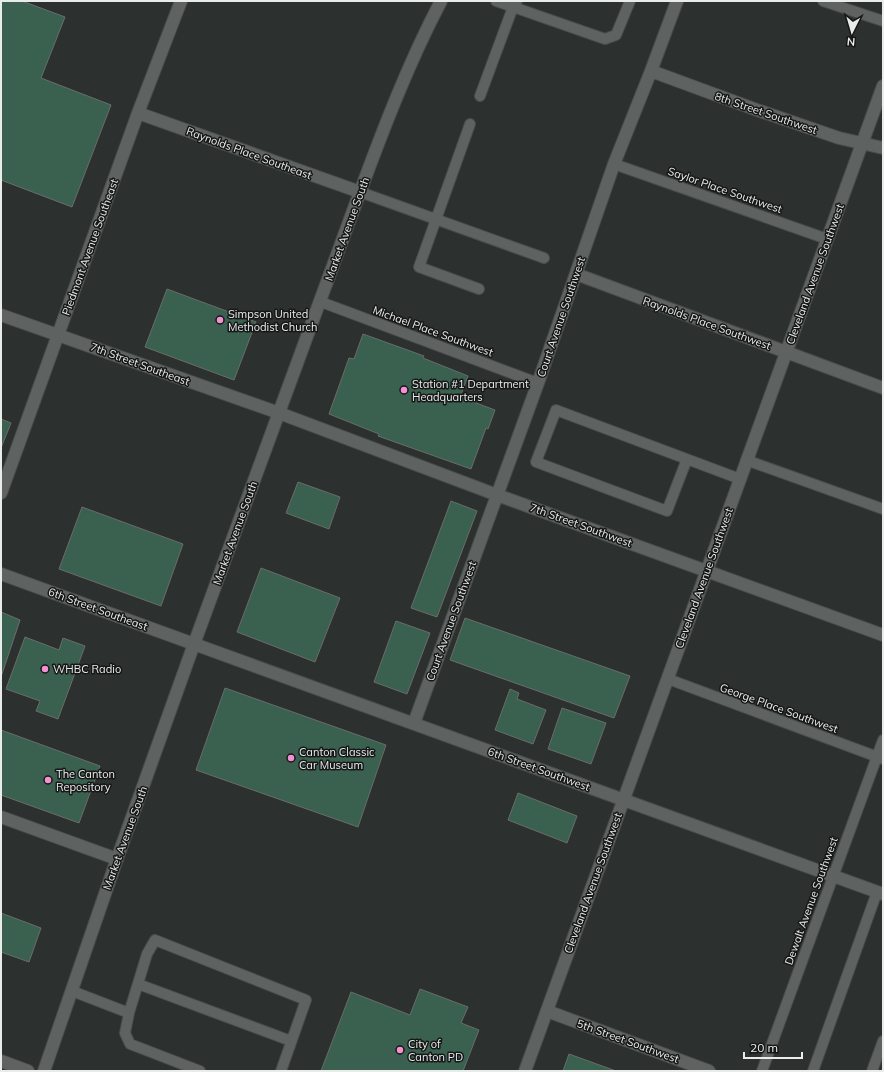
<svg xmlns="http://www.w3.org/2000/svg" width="884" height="1072" viewBox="0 0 884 1072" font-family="Mulish,sans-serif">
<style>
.building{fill:#3a604f;stroke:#696d6b}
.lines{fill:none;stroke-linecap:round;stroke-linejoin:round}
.lane-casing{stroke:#474b49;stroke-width:12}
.street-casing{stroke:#474b49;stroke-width:14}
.secondary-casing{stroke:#474b49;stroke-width:14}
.lane{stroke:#5e6260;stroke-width:10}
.street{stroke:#5e6260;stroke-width:12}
.secondary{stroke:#5e6260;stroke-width:12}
.poi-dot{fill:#f491d3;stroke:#161717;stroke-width:1.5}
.labels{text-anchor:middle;stroke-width:3;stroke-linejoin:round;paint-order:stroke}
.street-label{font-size:11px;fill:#eaeceb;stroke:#161717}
.poi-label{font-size:11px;fill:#eaeceb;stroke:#161717;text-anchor:start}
</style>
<rect width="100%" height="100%" fill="#2c302e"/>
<path class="building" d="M1,1H22L65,17L41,78L111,105L72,207L1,180Z
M167,289L256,322L234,380L145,347Z
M363,334L424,356L423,358L468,376L460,397L495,410L488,429L486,428L471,469L378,436L379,434L329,414L349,358L354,359Z
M1,419L11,423L1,448Z
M298,482L340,497L329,529L286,513Z
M451,501L477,511L437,617L411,608Z
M82,507L183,544L161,606L59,569Z
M261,568L340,598L315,662L237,632Z
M1,612L20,620L1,677Z
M465,618L630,676L614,718L450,660Z
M396,621L430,633L407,694L374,682Z
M25,637L59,650L63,638L85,646L58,719L36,711L40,701L6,689Z
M225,688L386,745L358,827L196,770Z
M510,689L519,693L517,699L546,710L533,744L495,730Z
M562,708L606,723L591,764L548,749Z
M1,730L100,766L79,823L1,795Z
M518,793L577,816L567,843L508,820Z
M1,913L41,928L29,962L1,952Z
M420,989L468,1007L461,1023L479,1030L463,1071H321L351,992L410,1015Z
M569,1054L616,1071H563Z"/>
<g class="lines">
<g class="lane-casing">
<path id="lane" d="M496,1L605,39L616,35L630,1
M823,1L883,21
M480,96L513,7L517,1
M470,124L419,267L479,289
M614,164L827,239
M360,192L544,258
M321,302L538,383
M687,459L667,511L536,462L556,410L740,479
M746,460L883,509
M668,679L883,759
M138,984L291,1041
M72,991L129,1013L125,1033L130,1044L200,1071
M129,1013L147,954L155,940L306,1000L281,1071
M762,1071L883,740
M813,1071L877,892
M872,1071L883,1041"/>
</g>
<g class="street-casing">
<path id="street" d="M651,71L757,110L839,138L883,148
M138,113L360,192
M576,274L883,388
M1,315L279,413L497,495L883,635
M1,493L138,113L181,1
M1,574L194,644
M414,723L538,383L614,164L651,71L677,1
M1,817L117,859
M547,1011L709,1071
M1,1061L28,1071"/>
</g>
<g class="secondary-casing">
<path id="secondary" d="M194,644L883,894
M44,1071L117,859L194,644L360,192C384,127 409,62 441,1
M525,1071L883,86"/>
</g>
<use href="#lane" class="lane"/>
<use href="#street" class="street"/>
<use href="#secondary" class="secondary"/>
</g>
<g class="poi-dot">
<circle cx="220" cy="320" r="4"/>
<circle cx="404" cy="390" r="4"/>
<circle cx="45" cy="669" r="4"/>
<circle cx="291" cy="758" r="4"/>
<circle cx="48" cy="780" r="4"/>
<circle cx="400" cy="1050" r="4"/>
</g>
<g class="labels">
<g class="street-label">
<text transform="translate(766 113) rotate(19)" y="4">8th Street Southwest</text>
<text transform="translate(249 153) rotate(20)" y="4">Raynolds Place Southeast</text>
<text transform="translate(725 190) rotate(19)" y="4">Saylor Place Southwest</text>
<text transform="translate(347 229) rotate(-70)" y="4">Market Avenue South</text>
<text transform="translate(90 247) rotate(-70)" y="4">Piedmont Avenue Southeast</text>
<text transform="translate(815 274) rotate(-70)" y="4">Cleveland Avenue Southwest</text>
<text transform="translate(561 317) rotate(-71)" y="4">Court Avenue Southwest</text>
<text transform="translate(707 323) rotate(20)" y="4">Raynolds Place Southwest</text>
<text transform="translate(433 331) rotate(20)" y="4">Michael Place Southwest</text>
<text transform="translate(140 364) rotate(20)" y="4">7th Street Southeast</text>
<text transform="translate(581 525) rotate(20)" y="4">7th Street Southwest</text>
<text transform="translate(235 533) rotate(-70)" y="4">Market Avenue South</text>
<text transform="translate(704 578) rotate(-70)" y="4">Cleveland Avenue Southwest</text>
<text transform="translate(98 609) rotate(20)" y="4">6th Street Southeast</text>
<text transform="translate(451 621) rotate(-70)" y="4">Court Avenue Southwest</text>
<text transform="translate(779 708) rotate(20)" y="4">George Place Southwest</text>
<text transform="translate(539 769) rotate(20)" y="4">6th Street Southwest</text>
<text transform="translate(125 838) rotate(-70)" y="4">Market Avenue South</text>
<text transform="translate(593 883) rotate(-70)" y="4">Cleveland Avenue Southwest</text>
<text transform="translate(811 901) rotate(-70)" y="4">Dewalt Avenue Southwest</text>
<text transform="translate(628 1041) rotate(20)" y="4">5th Street Southwest</text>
</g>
<g class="poi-label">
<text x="228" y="318">Simpson United<tspan x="228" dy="13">Methodist Church</tspan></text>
<text x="412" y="388">Station #1 Department<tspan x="412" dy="13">Headquarters</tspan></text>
<text x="53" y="673">WHBC Radio</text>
<text x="299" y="756">Canton Classic<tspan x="299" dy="13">Car Museum</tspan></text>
<text x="56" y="778">The Canton<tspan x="56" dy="13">Repository</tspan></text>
<text x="408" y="1048">City of<tspan x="408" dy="13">Canton PD</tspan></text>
</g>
</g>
<rect width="884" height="1072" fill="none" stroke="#eaeceb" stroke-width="4"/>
<g transform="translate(852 32) rotate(185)" stroke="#161717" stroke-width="3" paint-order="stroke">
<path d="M0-3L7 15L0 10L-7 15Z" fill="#eaeceb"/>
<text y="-6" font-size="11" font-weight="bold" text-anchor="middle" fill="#eaeceb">N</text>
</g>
<path d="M744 1052v6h58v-6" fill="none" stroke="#eaeceb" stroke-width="2"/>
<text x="750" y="1052" font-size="12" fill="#eaeceb" stroke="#161717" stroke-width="3" paint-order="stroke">20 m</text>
</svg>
